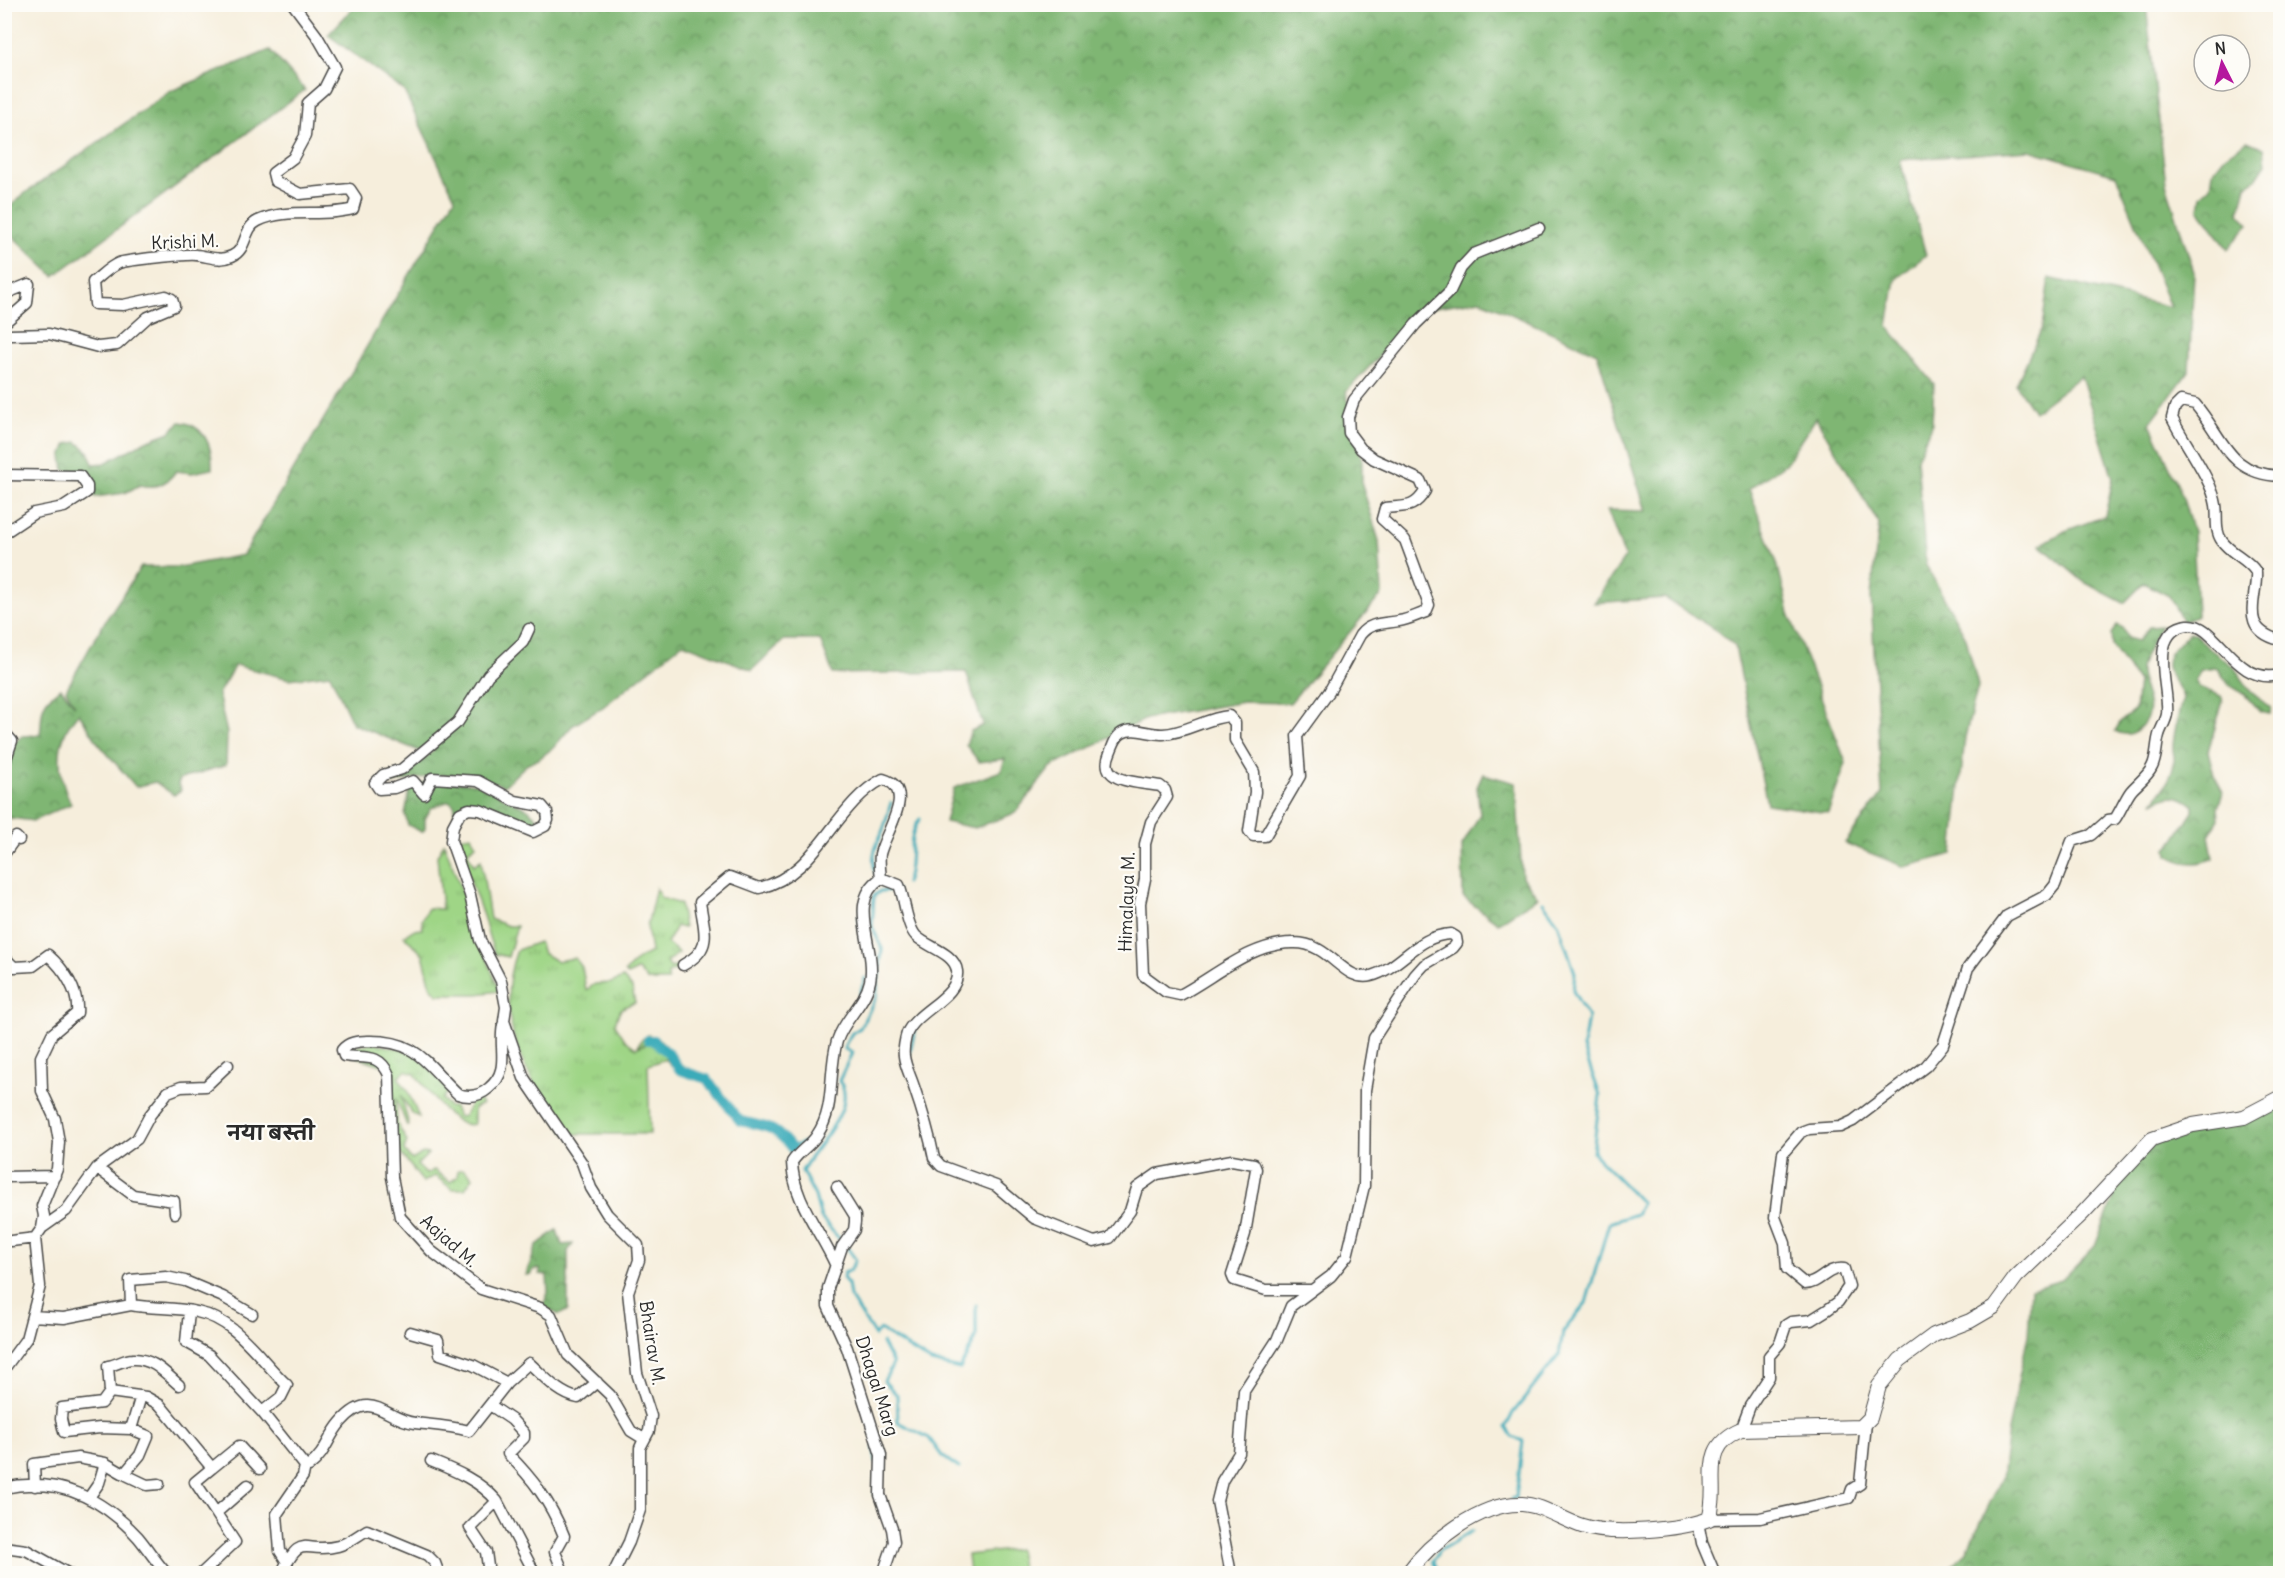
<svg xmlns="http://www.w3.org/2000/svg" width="2285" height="1578" viewBox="0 0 2285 1578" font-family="Delius,'Playpen Sans Deva',sans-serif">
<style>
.grass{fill:url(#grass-tufts);stroke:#658058;stroke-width:1.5}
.forest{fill:url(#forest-crowns);stroke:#55704f;stroke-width:1.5}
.park{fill:#9fd586;stroke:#658058;stroke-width:1.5}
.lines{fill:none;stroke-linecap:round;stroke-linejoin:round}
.stream{stroke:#3babb9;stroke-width:3}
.canal{stroke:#3babb9;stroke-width:10}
.minor-casing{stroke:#494846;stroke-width:13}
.major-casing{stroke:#494846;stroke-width:16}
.minor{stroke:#fff;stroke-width:10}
.major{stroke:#fff;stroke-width:14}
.labels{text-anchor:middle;stroke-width:4.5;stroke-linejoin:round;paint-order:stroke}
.street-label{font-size:18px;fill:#2b2b2b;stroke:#fdfcf7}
.neighbourhood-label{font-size:20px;font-weight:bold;fill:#2b2b2b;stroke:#fdfcf7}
</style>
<defs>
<pattern id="grass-tufts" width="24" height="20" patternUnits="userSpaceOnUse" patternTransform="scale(1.5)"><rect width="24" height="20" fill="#9fd586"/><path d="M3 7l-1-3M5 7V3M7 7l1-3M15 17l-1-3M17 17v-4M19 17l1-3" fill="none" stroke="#89b774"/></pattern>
<pattern id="forest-crowns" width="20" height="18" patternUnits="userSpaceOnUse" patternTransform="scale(1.5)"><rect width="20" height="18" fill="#7fb673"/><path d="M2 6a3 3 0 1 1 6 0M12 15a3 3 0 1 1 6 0" fill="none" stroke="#68945f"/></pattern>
</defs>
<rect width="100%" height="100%" fill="#fdfcf7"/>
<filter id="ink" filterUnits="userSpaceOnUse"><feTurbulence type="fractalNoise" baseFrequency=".0167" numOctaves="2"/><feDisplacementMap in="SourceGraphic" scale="12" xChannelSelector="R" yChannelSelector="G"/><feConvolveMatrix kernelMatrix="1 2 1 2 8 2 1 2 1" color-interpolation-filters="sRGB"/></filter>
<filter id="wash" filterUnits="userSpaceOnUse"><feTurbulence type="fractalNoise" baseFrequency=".008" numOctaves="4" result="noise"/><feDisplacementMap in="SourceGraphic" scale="24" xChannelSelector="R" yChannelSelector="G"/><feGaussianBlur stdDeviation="1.35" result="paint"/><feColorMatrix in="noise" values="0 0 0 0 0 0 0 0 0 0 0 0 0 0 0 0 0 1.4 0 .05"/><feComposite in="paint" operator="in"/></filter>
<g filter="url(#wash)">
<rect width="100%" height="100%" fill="#f6eedc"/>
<path class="grass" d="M471,835L476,845L467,852L474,865L481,860L490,919L508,926H517L508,957L495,954C490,942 487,931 484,919C475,892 464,866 457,838Z
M444,843L499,991L478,994H438L431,987L423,954L404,936L413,930L423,929L422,920L428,908L442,909L437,856Z
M656,888L661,898L680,904L684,928L676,926L667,943L679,953L666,962L671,968L683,964L680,968L668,973V981H648L638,970L627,975L625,972L638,959L651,952L647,926Z
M539,942L543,953L556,961L575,958L582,967L586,990L595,984L611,983L623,978L632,988L635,1003C621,1007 619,1009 615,1024L625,1040L636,1048L648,1043L638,1046L640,1041L648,1035C664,1038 670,1051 677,1063L697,1075L702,1073L706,1076L704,1080C689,1079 675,1072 666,1059L648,1065L650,1134H566C527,1079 491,1018 517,950Z
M372,1043L414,1052L449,1090L442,1099L449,1107H454L458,1117L464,1116L471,1102L478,1099L482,1104L474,1108V1124C452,1131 425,1085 413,1072L410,1073L407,1070L398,1077L407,1090L419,1117L412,1114L401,1095L409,1125L407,1126L396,1098L397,1124L407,1141L404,1151L412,1160L423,1153L428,1154L417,1165L426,1174L434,1170L450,1182L457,1177L458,1170L464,1169L473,1177L465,1189H452L435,1176L423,1182L394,1145L388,1067L348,1054L347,1048Z"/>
<path class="forest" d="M356,5H2146L2166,184L2194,272L2189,371L2150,423L2181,492L2193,532L2197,615L2183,622L2169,596L2144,583L2124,603L2084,582L2040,545L2065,531L2105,516L2113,478L2081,376L2034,412L2016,385L2042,328L2049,278L2170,307L2116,175L2029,150L1900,160L1926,255L1896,279L1888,326L1934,384L1932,423L1917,459L1926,565L1966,638L1978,686L1965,737L1953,854L1905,867L1845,843L1882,794L1871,596L1879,524L1816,418L1785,464L1749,489L1777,563L1789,613L1846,763L1828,813L1767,804L1735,646L1717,631L1665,598L1594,603L1625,557L1607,510L1646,511L1597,353L1480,300L1423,309L1346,392L1362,461V485L1379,541L1382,594L1290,703L1243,702L1146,719L1051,767L1015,813L975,828L945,822L954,788L1001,771L1005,759L979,762L966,745L971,731L983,725L966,672L833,674L820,640H784L752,670L683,643L603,707L572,726L554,747L540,758L526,765L504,786C462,769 435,774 391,784L387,780L410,769L437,748L419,751L353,724L330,674L289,679L235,665L218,694L227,733L226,765L180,779L178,784L181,790L174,795L155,782L136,787L98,743L79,713C54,739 56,772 71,804L33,821L11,818L5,821L4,775L13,756L12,745L22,736L40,735C43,711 38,703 61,688L75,706L66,690L102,626L141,567H179L243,555L455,198L404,91L328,35Z
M270,50L305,90L54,276L5,229V211L24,194L171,91Z
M2247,141L2264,148L2266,164L2256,179L2246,186L2239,213L2249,224L2228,249L2199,210L2201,195L2211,186L2213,171L2225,156Z
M180,422C205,425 213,447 212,469L192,473L176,471C167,484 155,489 140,485L125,493L95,497L83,473L64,470L62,456L67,444L77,442L88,451L93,464L105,463L146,441L170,432Z
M2117,625L2123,628L2127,638L2138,641L2149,627L2161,626C2156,635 2141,659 2140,669C2139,689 2162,709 2137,730C2131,736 2122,735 2115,731L2121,721L2135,710L2138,682L2112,646L2111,634Z
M2189,633H2195L2206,646L2234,667L2251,692L2271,708L2270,714L2260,712L2243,693L2229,685L2217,668L2201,670L2195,681L2199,687L2221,696L2223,701L2208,751L2214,775L2223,792L2218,808L2219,819L2209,835L2213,858C2199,866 2181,864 2168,855L2167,849C2179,838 2183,824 2193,811V805C2178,793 2169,795 2153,802C2162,791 2173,777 2174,762C2175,758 2173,753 2173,748C2173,736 2179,710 2183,698C2181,690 2175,684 2171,677C2159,657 2176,646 2189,633Z
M1483,774L1516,783L1522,877L1538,897L1498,923L1463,897L1462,846L1480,814L1477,787Z
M432,780L477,784L528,809L539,820L535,825L528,824C505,817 475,789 454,813L455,806L449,801L431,808L425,819V829L422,832L408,825L405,815L410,787Z
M2280,1103V1573L1944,1574L1966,1552L2002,1478L2008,1430L2028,1335L2031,1289L2062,1280L2095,1246L2114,1197L2118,1180L2160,1138Z
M557,1230L562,1245L573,1244L568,1251V1310L559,1315L543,1306L548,1293L547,1275L540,1274V1269L533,1270L532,1274L526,1275L537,1245Z"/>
<path class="park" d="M1018,1549L1022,1573H969L967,1555Z"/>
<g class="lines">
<path class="stream" d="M876,875C869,855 878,844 884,827C887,819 888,811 891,803
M906,883C915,863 905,838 920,819
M859,916L862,936
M860,994L865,978
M909,1055L915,1030
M793,1150L794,1146L806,1142
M842,1242L821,1218L815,1196L802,1171C813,1149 860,1106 839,1081L852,1053L845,1049V1045L852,1033L860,1028L876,998L882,949L872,926L874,896L880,891L897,890
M846,1246L856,1260L850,1270L844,1273L843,1278L848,1284L850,1297L875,1336
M825,1281L830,1264
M875,1335L880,1330L931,1362L960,1369L976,1337V1305
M882,1343L893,1364L884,1381L897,1395L898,1422L929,1438L942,1456L959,1468
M874,1448L876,1462
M875,1495L876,1475
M1512,1499L1516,1497L1523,1441L1512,1437L1506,1427L1513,1413L1559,1355L1563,1332L1586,1303L1609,1223L1636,1214L1642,1203L1593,1153L1600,1095L1583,1048L1588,1017L1573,991L1575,973L1558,923L1543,902
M1439,1574L1433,1561L1439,1551L1472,1531"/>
<path class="canal" d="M648,1040H653L668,1053L680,1070L707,1079L740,1121C768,1127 775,1126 793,1150"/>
</g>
</g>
<g filter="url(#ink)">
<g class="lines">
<g class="minor-casing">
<path id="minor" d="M4,294L29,284L27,303L4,323
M4,331L5,334L10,335L49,334L98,347L117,345L148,317L174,306L172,299L166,296L123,305L95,304L93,282C102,275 109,267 119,263C126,260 187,254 196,255C208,256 219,262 232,256C248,249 243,228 258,221C288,207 321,218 353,209L356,198L350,189L300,194L275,181L273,173L293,158L305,136L308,103L324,89L335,67L317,36L293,4
M4,475L80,476L87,486V492L64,507L34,513L4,533
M2280,476C2228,474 2224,438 2195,404L2181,401L2175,407L2172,418C2184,443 2212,479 2216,505C2218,517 2214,530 2222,541C2231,554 2247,558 2256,572C2258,598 2237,629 2280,640
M529,629L523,642L488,675L458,722L402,769L383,775L375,783L379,789L394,788L413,781L424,794L432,778L478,781L515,801L542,806L547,812L548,820L545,826L533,832L480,810L469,809L460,813L453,826L451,841L470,895L480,940L501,981L506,1007L504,1021L524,1078L582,1163L591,1188L607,1214L638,1245L639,1260L628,1292L637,1373L651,1416L649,1431L640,1448
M4,732L12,741L4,765
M4,854L16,837L19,840
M4,957L14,967L33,966L48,955C64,969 79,991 77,1013L52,1034L41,1057L42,1091L55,1119L59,1142L57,1169L42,1206L44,1216L42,1228
M683,965C714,948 704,932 700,902L730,877L759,888C818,875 833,805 883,779C918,789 885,832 880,854C879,863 880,870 881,878
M503,1025C498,1048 511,1070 489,1088C480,1096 470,1098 458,1094C425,1063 418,1040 368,1041C358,1041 348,1042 342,1050L344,1056C364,1059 379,1052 389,1075L392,1177L400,1217L431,1251L481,1289L540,1308L551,1315L568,1355L610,1395L631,1431L644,1439L640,1448V1510L629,1542L613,1574
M97,1168L133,1195L174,1201L175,1213
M4,1177L55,1176
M837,1187L855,1216V1222L854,1230L842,1247L828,1288V1306L847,1348L881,1455L880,1495L892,1529L894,1542L883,1574
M11,1241L35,1238
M836,1266C821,1231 793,1201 792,1162C799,1151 811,1145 817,1135C836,1108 828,1071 837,1041C844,1019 865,1004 870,981C877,946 845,903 881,878L899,885C905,899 906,925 916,936C927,947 955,953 957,971C960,997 917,1010 907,1033C905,1039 903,1050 904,1056C905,1066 911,1077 914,1087C922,1110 929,1133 934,1158L941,1166L996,1186L1034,1218L1094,1242L1110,1238L1130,1211L1137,1188L1157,1174L1232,1160L1254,1164L1256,1169L1245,1234L1232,1275L1234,1280L1266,1290H1311
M131,1305C153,1309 176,1307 197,1312C237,1320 259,1359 287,1385L281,1397L262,1412L305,1466H309C327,1452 327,1438 341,1422C372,1387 385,1420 415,1423C433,1425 451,1426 469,1431L507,1383L529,1363C544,1376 558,1394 578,1398L597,1382
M189,1312L186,1342L209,1355L262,1412
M32,1316L64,1318L131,1305L130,1280L166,1277L185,1281L223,1297L252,1314
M410,1332L438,1340L440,1354L473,1365L507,1383
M4,1369L26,1339L40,1286L35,1238L42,1228L66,1211L97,1168L137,1139L150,1115L168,1092L181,1087L206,1086L228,1065
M179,1385C165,1373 153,1358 132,1359C125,1359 116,1365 108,1366L110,1392L146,1397L160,1405L212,1468L239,1446L260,1469
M110,1392L102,1403L62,1408L61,1419L64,1432L100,1428L131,1429L141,1396
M490,1405L512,1420L524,1433V1438L508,1454C533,1479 551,1503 564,1536L555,1552L564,1574
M1741,1430L1750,1406L1769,1377V1356L1780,1343L1786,1325L1791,1322L1811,1320L1827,1310L1838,1302L1849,1286L1844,1269C1826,1267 1820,1284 1805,1284L1787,1269L1785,1243L1775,1217L1783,1153L1801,1132L1809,1129L1840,1127L1853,1121L1926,1066L1943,1045L1968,968L2007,916L2047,895L2055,885L2072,841L2091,835L2108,820L2115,819C2121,810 2125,799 2131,791C2137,784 2148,776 2152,767C2157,758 2156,745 2159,735C2161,728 2166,721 2167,714C2170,690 2146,630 2188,625C2217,622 2234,686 2280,675
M431,1461C456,1471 480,1481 497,1501L470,1528L486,1552L489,1574
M212,1468L195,1482L216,1513L248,1485
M124,1474L147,1485L159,1484
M35,1486L34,1464L78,1458L105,1463
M4,1488C58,1476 103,1499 138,1537C148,1549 156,1562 167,1574
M90,1496L99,1483L105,1463L124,1474L140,1455L148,1436L131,1429
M497,1501L535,1574
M1709,1519L1760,1518L1849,1498L1852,1489L1860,1484L1866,1423
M1698,1522L1702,1543L1715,1574
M4,1547L26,1550L69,1574
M287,1562L280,1551L277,1514L303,1476L305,1466
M201,1574L235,1542L216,1513
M281,1574C303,1530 303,1555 338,1546C349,1543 357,1536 367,1530L427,1555L435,1563L439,1574
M1231,1574L1217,1501L1222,1481L1239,1453L1244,1391L1277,1340L1291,1306L1331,1276L1347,1256L1364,1186L1365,1090L1374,1038L1415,975L1424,965L1453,948L1457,943L1456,937L1451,934C1417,935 1401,968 1371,976C1343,983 1331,943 1295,943C1252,942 1216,976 1180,995L1166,992L1143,975L1140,903L1145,879V844L1151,822L1167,797L1165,790L1160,786C1138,782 1097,783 1110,753C1113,746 1115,737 1122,733C1134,726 1150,735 1163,734C1186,733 1206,718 1229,716L1235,723V740L1254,772L1255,792L1249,831L1253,836H1265L1300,776L1297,736L1329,692L1360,635C1370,622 1384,624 1399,621C1408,620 1417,615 1426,612L1429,605L1405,540L1382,519L1385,508C1403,505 1413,511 1425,491L1420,480L1374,459L1361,449L1349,433L1348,417L1354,400L1416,324L1450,291L1461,268L1474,254L1539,228"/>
</g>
<g class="major-casing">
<path id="major" d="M1407,1574C1430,1542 1481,1502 1522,1504C1542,1505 1563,1520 1582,1526C1612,1536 1679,1530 1709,1519C1721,1483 1696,1449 1741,1430L1861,1427L1870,1418L1879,1386L1900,1360L1934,1335L1970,1321L1994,1307L2016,1277L2082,1214L2152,1139L2193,1125L2244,1117L2280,1098"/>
</g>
<use href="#minor" class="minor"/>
<use href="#major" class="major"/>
</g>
</g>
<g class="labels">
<g class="street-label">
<text transform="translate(185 242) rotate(-2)" y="6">Krishi M.</text>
<text transform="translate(1127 902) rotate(-88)" y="6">Himalaya M.</text>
<text transform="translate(449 1241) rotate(41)" y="6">Aajad M.</text>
<text transform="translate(652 1343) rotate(81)" y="6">Bhairav M.</text>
<text transform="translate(877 1386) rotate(72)" y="6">Dhagal Marg</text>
</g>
<g class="neighbourhood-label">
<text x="271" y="1140">नया बस्ती</text>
</g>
</g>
<rect width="2285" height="1578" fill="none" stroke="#fdfcf7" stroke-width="24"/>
<g transform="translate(2222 63) rotate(354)"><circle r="28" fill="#fdfcf7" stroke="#a9a8a5" stroke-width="1.5"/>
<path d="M0-4.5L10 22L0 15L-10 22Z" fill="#b5179e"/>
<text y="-9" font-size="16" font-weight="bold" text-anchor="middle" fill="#2b2b2b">N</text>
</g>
</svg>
